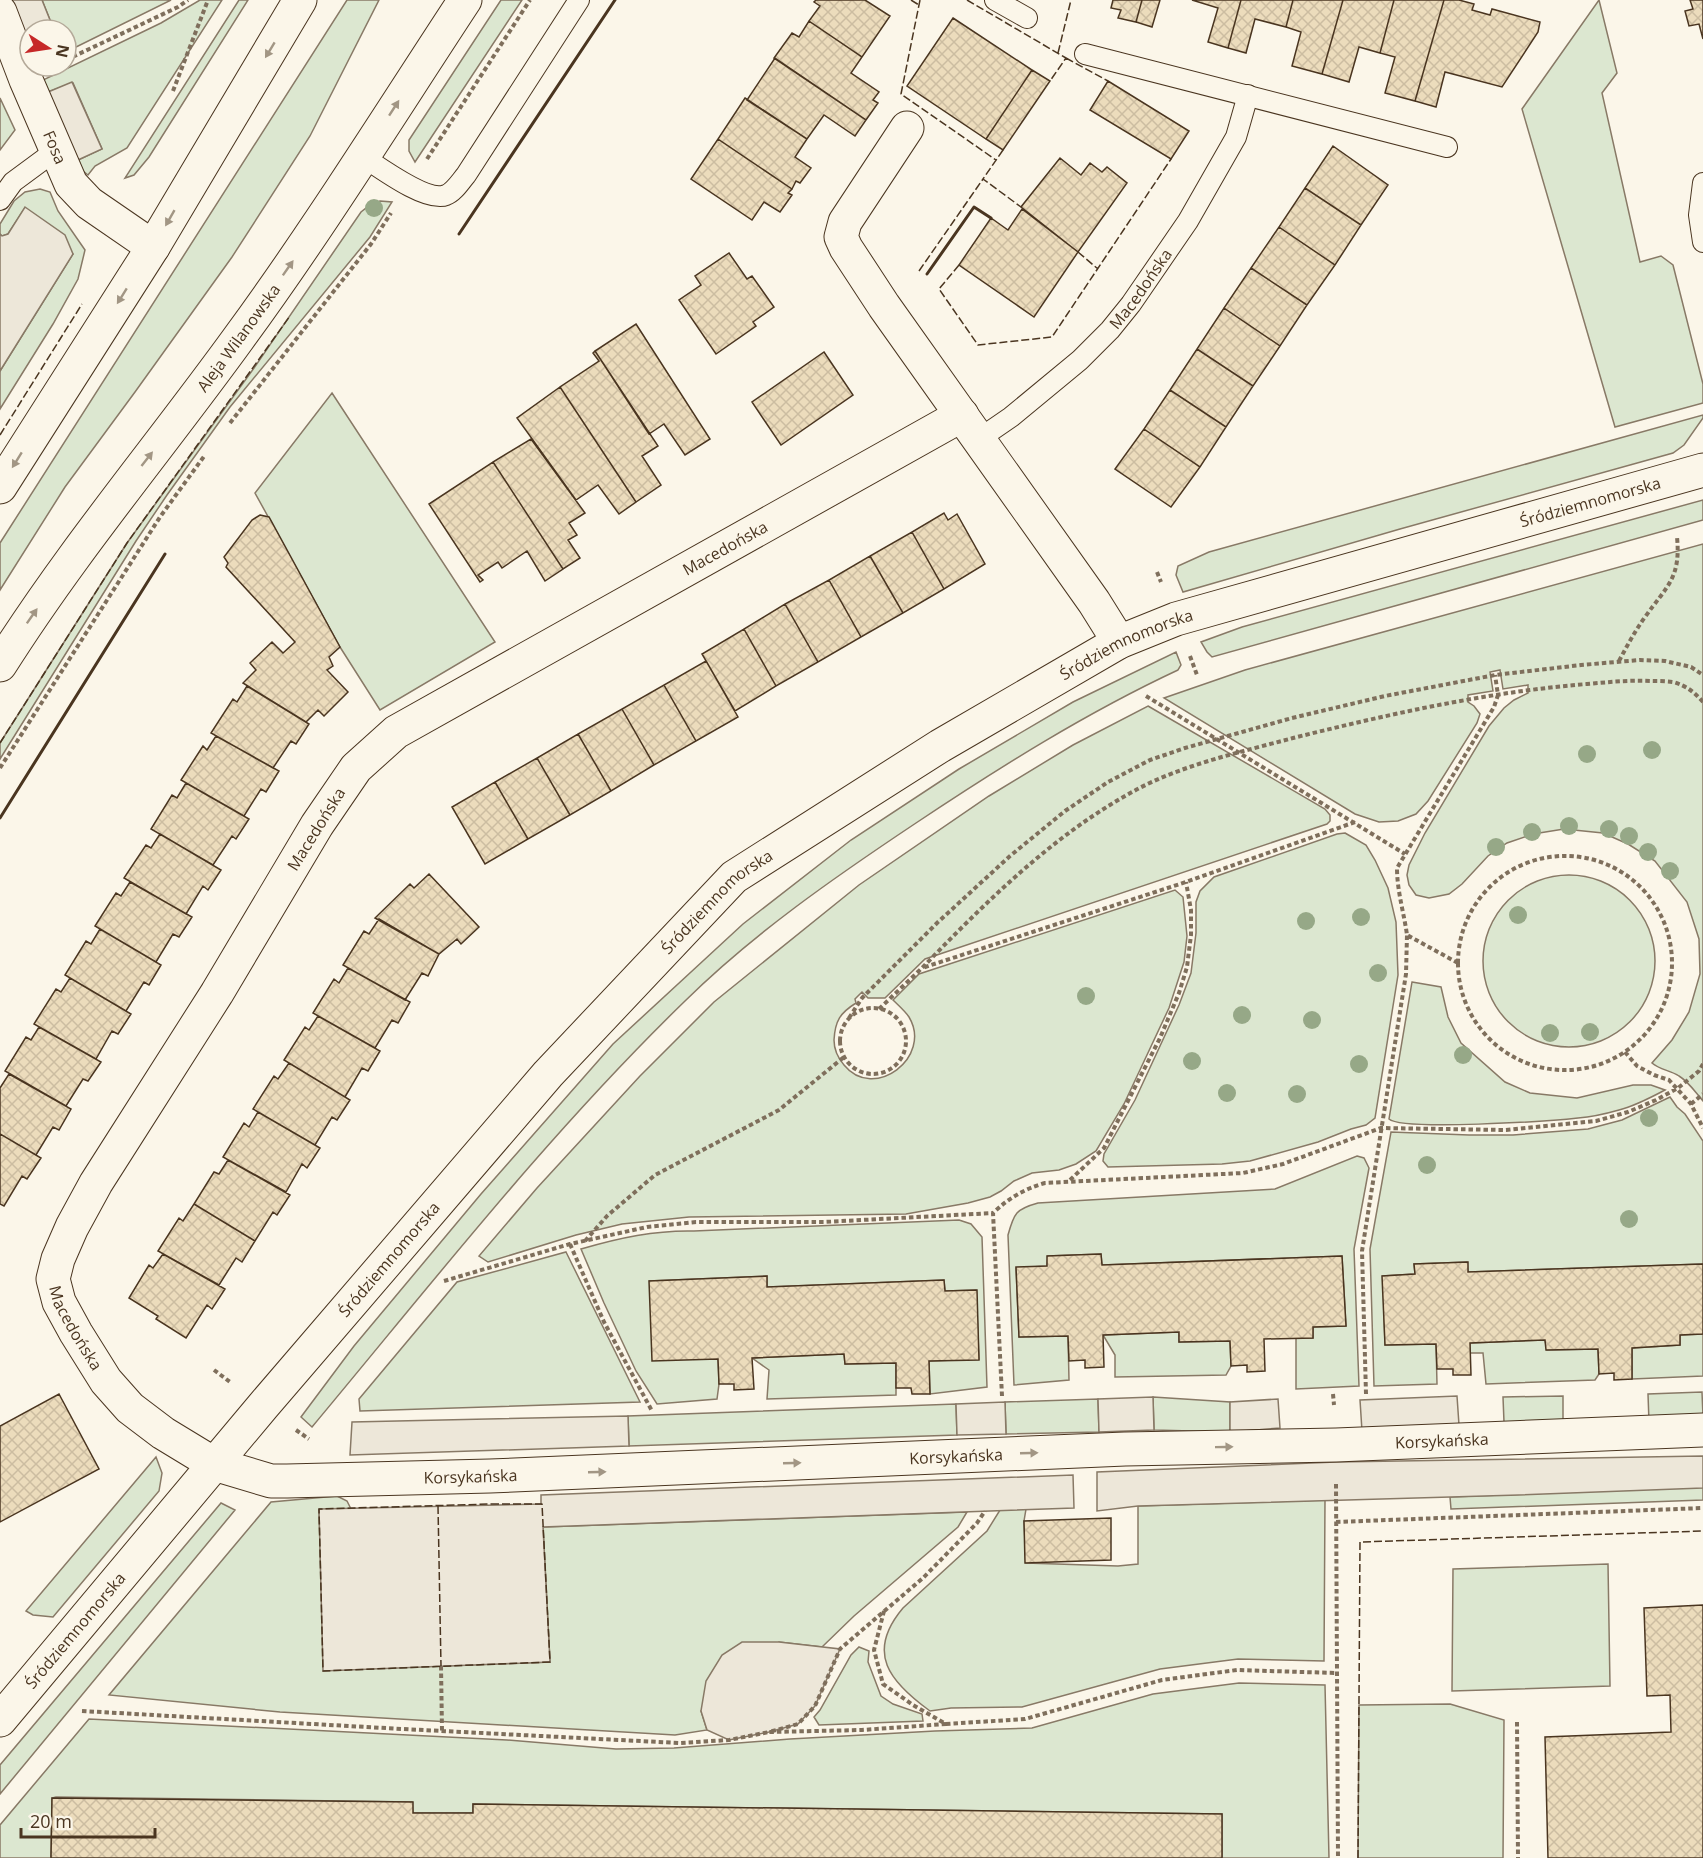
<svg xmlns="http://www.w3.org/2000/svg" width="1703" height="1858" viewBox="0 0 1703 1858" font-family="'Open Sans',sans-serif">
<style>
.green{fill:#dce7d0;stroke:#887966;stroke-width:1.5}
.parking{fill:#ede7d9;stroke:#887966;stroke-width:1.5}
.building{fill:url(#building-cross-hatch);stroke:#4a3520;stroke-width:1.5}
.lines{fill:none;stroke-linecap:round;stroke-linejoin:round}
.service-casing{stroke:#4a3520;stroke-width:22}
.minor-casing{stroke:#4a3520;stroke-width:35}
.secondary-casing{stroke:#4a3520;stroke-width:35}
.path{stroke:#7f6f5c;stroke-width:4;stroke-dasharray:4.5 3;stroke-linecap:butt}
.service{stroke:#fbf6e9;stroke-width:20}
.minor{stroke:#fbf6e9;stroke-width:33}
.secondary{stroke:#fbf6e9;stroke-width:33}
.fence{stroke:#4a3520;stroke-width:1.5;stroke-dasharray:8 3;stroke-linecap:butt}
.wall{stroke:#4a3520;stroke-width:3}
.tree{fill:#96a887}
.oneway{fill:#a29684}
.labels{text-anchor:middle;stroke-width:4.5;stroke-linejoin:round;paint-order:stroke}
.street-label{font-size:16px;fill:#4a3520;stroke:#fbf6e9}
</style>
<defs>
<pattern id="building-cross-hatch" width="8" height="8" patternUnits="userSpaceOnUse" patternTransform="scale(1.5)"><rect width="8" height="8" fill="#ecdcbc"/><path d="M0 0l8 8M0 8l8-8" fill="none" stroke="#ccbda1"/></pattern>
</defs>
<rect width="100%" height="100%" fill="#fbf6e9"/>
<path class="green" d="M42,0H171L66,52V30H54Z
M200,0H222L127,148L95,166L88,175L83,171L78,160L102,149L73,83L48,92L43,80L161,23Z
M239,0H248L149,157L134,175L125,178Z
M347,0H379L310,136L232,257L135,392L65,487L0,590V543Z
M501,0H522L415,162L409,151V140Z
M1599,0L1617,73L1602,93L1640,262L1661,256L1673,265L1703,384V403L1615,427L1522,109Z
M0,98L15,130L0,150Z
M40,189L50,192L58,211L85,250L78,279L53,324L0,409V371L73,254L25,208L8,234L2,236L0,234V224L14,201L25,192Z
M380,201L392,202L370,237L230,407L167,495L136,541L0,759V743L127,543L254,368L361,212L370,205Z
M332,393L495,642L380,710L340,647L255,493Z
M1703,415V418L1684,445L1673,453L1400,529L1183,592L1176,575L1178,566L1209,552Z
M1703,500V520L1212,657L1207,652L1201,642L1242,627Z
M1703,544V1101C1695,1092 1689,1082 1679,1076C1670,1070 1660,1070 1652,1063L1672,1040L1689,1012L1700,974L1699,939L1687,902L1655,861L1628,844L1603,833L1564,829L1533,834L1507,843L1488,856L1462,884L1449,894L1429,898L1416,895L1409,885L1407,875L1409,865L1425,833L1489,726L1504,708L1514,700L1528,693V685L1503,689L1500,670L1490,672L1493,691L1468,695V702L1474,706L1480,714L1477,723L1428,801L1416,814L1398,821L1379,822L1355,814L1164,698L1245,670Z
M1176,652L1181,665L1178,670C1086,713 1000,767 916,823C835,877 754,933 685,1001C549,1133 433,1282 312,1427L301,1417L354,1346L481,1194L613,1044L743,924L851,840L959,769L1073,702Z
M1148,706L1325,809L1330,815V821L1327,824L925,959L885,998H868L862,992L855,999L856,1003C840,1013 835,1021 834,1040C834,1050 838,1058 844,1065C874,1102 933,1057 909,1017C905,1011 898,1005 893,1000L919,974L1175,890L1183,897L1187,936L1184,962L1169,1008L1124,1104L1096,1151L1076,1164L1059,1170L1032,1173L1014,1181L1001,1191L990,1197L968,1203L906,1214L689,1217L622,1224L576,1235L488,1262L479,1256L537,1188L640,1076L714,1002L859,885L989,796L1073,745Z
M1345,833L1366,845L1375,860L1388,888L1396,922L1398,975L1375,1118L1366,1125L1351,1129L1318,1142L1250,1161L1222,1164L1108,1167L1103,1161L1104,1154L1135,1100L1179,1005L1191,973L1196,933V902L1200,891L1214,877L1337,834Z
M1483 961a86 86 0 1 1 172 0a86 86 0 1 1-172 0Z
M1412,982L1441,987L1448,1017L1461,1043L1505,1082L1530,1093L1577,1098L1633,1085H1651L1665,1090C1650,1098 1635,1106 1619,1110C1605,1114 1591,1117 1578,1118C1552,1121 1402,1131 1389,1119Z
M1670,1097L1677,1107L1685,1114L1703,1141V1264L1468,1272L1467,1262L1414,1264L1415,1274L1383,1276L1385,1345L1436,1344L1437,1384L1374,1386L1370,1249L1391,1132L1469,1135H1513L1588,1129L1622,1120Z
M1357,1156L1364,1158L1369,1168L1354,1249L1359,1386L1296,1389V1338H1313V1327L1346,1326L1342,1256L1102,1265L1101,1254L1048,1256L1047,1266L1016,1268L1019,1337L1068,1336L1069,1380L1014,1385L1008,1235C1014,1213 1016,1209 1038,1203L1275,1189Z
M959,1220L971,1224L982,1237L987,1387L930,1394L929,1361L979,1359L976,1290L945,1291L944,1280L767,1287V1276L650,1281L718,1359L719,1384L717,1399L657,1404L636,1371L604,1303L581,1249C619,1238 655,1230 694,1231Z
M566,1252L640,1402L360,1411L359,1399L457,1282Z
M1179,1332V1342L1230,1341L1231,1366L1226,1375L1115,1377V1355L1103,1335Z
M1703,1334V1376L1632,1379V1348L1680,1345V1335Z
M1545,1340L1547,1350L1598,1349L1599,1374L1595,1380L1486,1384L1483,1353H1470V1343Z
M844,1354L845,1364L896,1363V1395L767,1399L769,1370L752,1358Z
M1702,1392L1703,1417L1649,1422L1648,1394Z
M1563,1396V1421L1504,1422L1503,1397Z
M1153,1397L1230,1402V1432L1154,1430Z
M1098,1399L1099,1432L1006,1434L1005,1402Z
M956,1404L957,1435L629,1446L628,1416Z
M156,1457L162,1473L159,1491L53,1617L33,1615L26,1611Z
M1703,1487V1500L1451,1509L1450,1497Z
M337,1496L347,1501L351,1509L319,1510L324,1670L550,1662L543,1527L967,1512L958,1527L854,1616L822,1647L779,1642L701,1711L707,1730L675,1735L280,1712L109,1695L271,1502Z
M1325,1500L1324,1661L1238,1659L1160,1669L1022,1707L951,1708L930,1711C890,1682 865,1653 903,1608L987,1531L1000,1510L1026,1509L1024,1521L1026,1563L1118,1566L1138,1564V1506Z
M221,1503L235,1510L0,1794V1765Z
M1608,1564L1610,1686L1452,1691L1453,1569Z
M859,1647L869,1651L868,1662L881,1696L893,1704L922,1714L923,1721L819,1725L814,1717L820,1710L851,1655Z
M1239,1683L1325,1685L1329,1858H1222V1814L473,1804V1813H413L412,1802L56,1797L52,1798L51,1858H0V1825L89,1719L507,1740L616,1749L674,1748L790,1739L935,1731L1032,1728L1153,1694Z
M1450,1704L1504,1720L1503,1858H1358L1359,1705Z"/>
<path class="parking" d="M12,0H42L54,30H30L29,45Z
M72,82L102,149L78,160L48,92Z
M25,207L65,235L73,254L0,371V234L2,236L8,234Z
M1457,1396L1459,1425L1362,1431L1360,1400Z
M1153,1397L1154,1430L1099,1432L1098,1399Z
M1278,1399L1280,1428L1230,1432V1402Z
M1005,1402L1006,1434L957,1435L956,1404Z
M628,1416L629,1446L350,1455L352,1422Z
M1703,1456V1488L1519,1495L1138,1506L1097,1511V1472L1336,1462Z
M1073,1475L1074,1508L543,1527L550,1662L323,1671L319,1509L541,1504V1495Z
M742,1642H779L840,1649L815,1706L798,1724L769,1732L729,1740L707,1730L701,1711L706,1681L722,1655Z"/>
<path class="building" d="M816,0H865L890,16L862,57L809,21L820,6L814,2Z
M1113,0H1142L1136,22L1118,18L1121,10L1111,8Z
M1142,0H1160L1152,27L1136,22Z
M1192,0H1241L1228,48L1208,42L1218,8Z
M1241,0H1293L1286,27L1255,19L1246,53L1228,48Z
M1293,0H1343L1322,74L1292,66L1301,32L1286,27Z
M1343,0H1394L1380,53L1359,47L1349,82L1322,74Z
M1394,0H1444L1415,101L1385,93L1395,57L1380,53Z
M1444,0H1459L1474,4L1472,10L1490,15L1492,9L1540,22L1538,32L1502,87L1445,72L1436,107L1415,101Z
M1690,0H1703V39L1699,24L1689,26L1685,11L1693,9Z
M953,18L1032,70L986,139L907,86Z
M809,21L862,57L851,73L879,92L873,100L878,103L866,120L774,58L792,33L799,37Z
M775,58L866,120L855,136L824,115L807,139L747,100Z
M1032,70L1050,81L1003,150L986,139Z
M1108,81L1189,131L1171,159L1090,110Z
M745,98L807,139L795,157L811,168L800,183L796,181L792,189L718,139Z
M718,139L792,189L788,193L792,195L780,212L764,202L752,220L691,179Z
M1333,146L1388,185L1361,225L1305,188Z
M1060,158L1081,175L1090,163L1102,172L1107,167L1127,183L1078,252L1021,207Z
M1305,188L1361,225L1335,265L1279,227Z
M1022,209L1078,252L1034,317L959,265L991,218L1008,230Z
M1279,227L1335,265L1307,305L1251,268Z
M729,253L747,279L752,276L774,307L753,322L756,326L716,354L679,300L701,285L695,276Z
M1251,268L1307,305L1280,346L1224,308Z
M1224,308L1280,346L1253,386L1197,349Z
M636,324L710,439L685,455L664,424L649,434L595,351Z
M1197,349L1253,386L1226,427L1170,390Z
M595,351L658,446L642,456L661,485L636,502L560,387L599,361L593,353Z
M824,352L853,395L781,445L752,402Z
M560,387L636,502L619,514L598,485L576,500L517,418Z
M1170,390L1226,427L1200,467L1144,429Z
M1144,429L1200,467L1171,507L1115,469Z
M531,439L585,513L569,523L577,535L568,540L580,558L563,569L493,462Z
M493,462L563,569L545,581L527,551L502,568L498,562L478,575L483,580L480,582L429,504Z
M944,513L948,520L957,514L985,564L944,589L912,532Z
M260,515L269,517L340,647L329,657L333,666L327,670L348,692L324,716L318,710L306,722L243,683L256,670L250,663L272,642L283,653L295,642L226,567L228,563L224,557L252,520Z
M912,532L944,589L903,613L870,556Z
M870,556L903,613L861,637L829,580Z
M829,580L861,637L818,662L785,604Z
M785,604L818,662L776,686L744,629Z
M744,629L776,686L735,711L702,654Z
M706,661L738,717L696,741L664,685Z
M664,685L696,741L654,765L622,709Z
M247,686L309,724L296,744L291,741L273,768L211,733L233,699L237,702Z
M622,709L654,765L611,791L578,734Z
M578,734L611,791L570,815L537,758Z
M216,736L279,771L266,792L261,789L244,816L181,780L203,746L207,750Z
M537,758L570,815L528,839L495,782Z
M495,782L528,839L485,864L452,807Z
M186,783L249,819L236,839L232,836L213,865L151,829L172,795L177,798Z
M160,834L221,870L208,890L203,886L186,914L124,878L146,845L151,848Z
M429,874L479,927L461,944L457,939L439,954L375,918L410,884L414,888Z
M130,882L192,917L179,937L173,934L156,962L95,926L116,893L121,896Z
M379,919L439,954L428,976L422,973L405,1000L343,965L364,931L369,934Z
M100,929L161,965L149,985L144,982L126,1011L65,975L86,941L91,944Z
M348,968L410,1002L398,1023L392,1020L375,1048L313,1013L334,979L339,983Z
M70,978L131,1014L118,1034L112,1031L96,1059L34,1024L56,989L61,992Z
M318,1016L380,1051L368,1071L362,1068L345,1097L284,1060L305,1027L309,1030Z
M39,1027L101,1062L88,1081L83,1079L66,1106L5,1071L26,1037L31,1040Z
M289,1063L350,1100L337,1120L332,1117L315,1145L253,1109L274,1076L278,1079Z
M9,1074L71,1109L59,1130L53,1127L36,1155L0,1134V1088Z
M258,1112L320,1148L307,1168L302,1164L286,1192L223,1157L244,1123L249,1127Z
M0,1134L41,1158L27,1179L22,1176L4,1206L0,1204Z
M228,1160L290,1195L277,1215L273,1212L255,1241L194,1204L214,1172L219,1174Z
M194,1204L255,1241L242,1262L236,1258L219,1285L158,1251L179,1218L183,1221Z
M163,1254L225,1289L212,1309L207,1305L186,1338L156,1319L158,1316L129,1298L149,1265L153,1268Z
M1101,1254L1102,1265L1342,1256L1346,1326L1313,1327V1338L1264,1339L1265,1371L1247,1372V1365L1231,1366L1230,1341L1179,1342V1332L1103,1335L1104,1367L1085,1368V1360L1069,1361L1068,1336L1019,1337L1016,1267L1047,1266V1256Z
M1468,1262V1272L1703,1264V1334L1680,1335V1345L1632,1348V1379L1614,1380V1373L1599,1374L1598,1349L1546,1350L1545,1340L1470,1343L1471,1375H1453V1369H1437L1436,1344L1385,1345L1382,1276L1415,1274L1414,1264Z
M767,1276V1287L944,1280L945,1291L977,1290L979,1360L929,1361L930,1394H912L911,1388H896V1363L845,1364L844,1354L752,1358L754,1389L734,1390V1384H719L718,1359L652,1361L649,1281Z
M59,1394L99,1469L0,1522V1426Z
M1111,1518V1560L1025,1563L1024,1521Z
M1703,1605V1858H1548L1545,1737L1671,1732L1670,1695L1647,1696L1644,1608Z
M52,1798L413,1802V1813H473V1804L1222,1814V1858H51Z"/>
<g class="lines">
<g class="service-casing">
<g id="service">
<path d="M995,0L1027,18"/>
<path d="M1085,54L1447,147"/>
<path d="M362,156C379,167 427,203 446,195C454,192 460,182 466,175L579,0"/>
<path d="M1703,183L1699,215L1703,242"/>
<path d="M0,200L13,182L55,151"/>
<path id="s1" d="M979,439L1011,417L1080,360L1110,330L1131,304L1188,221L1236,137L1248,95"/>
</g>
</g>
<g class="minor-casing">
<g id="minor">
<path id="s2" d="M0,12L26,80L71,184L89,203L153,247"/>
<path d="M907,128L845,222L841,237L846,248L884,306L1094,602L1119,642"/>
<path id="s3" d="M962,415L396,732L356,768L317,825L217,993L96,1183L72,1227L58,1259L53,1279L59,1302L76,1333L106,1381L130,1408L163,1433L214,1464L271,1481H287L490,1476L1125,1449L1336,1445L1703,1430"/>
<path id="s4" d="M0,1720L263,1406L548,1074L734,877L940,746L1119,642L1176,619L1703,470"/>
</g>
</g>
<g class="secondary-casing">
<g id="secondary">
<path d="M0,487L153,247L300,0"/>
<path id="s5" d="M0,665C72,551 159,448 238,339C318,230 390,114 465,0"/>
</g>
</g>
<path class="path" d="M66,60L178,7L188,0
M173,91L208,0
M427,159L530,0
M230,423L371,244L391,213
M1157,572L1161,582
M1190,656L1197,675
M1619,661C1627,646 1635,631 1645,617C1667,586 1681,578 1677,537
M1146,696L1405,854
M0,768L160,517L205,455
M1355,822L1186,882L922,968C986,902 1053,835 1134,791C1181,765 1241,752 1293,738C1390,714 1487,692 1587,684C1609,682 1629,680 1651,681C1658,681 1666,681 1673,682C1687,686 1694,692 1703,702
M1458 963a107 107 0 1 1 214 0a107 107 0 1 1-214 0Z
M1458,963L1407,935C1404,913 1397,891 1397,868L1494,707L1498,695L1495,675
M840 1041a33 33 0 1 1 66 0a33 33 0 1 1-66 0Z
M879,1009L922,968
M849,1018L862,998L937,923L1010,856L1065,811L1108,782L1150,760L1185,748L1292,718L1385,696L1495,675L1581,665L1640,660L1665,661L1691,667L1703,675
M1625,1052L1637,1066L1654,1075L1669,1080L1691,1104L1703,1128
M1691,1104L1703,1094
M1070,1180L1104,1148L1160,1038L1179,993L1187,967L1191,935V910L1186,882
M585,1241L607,1216L655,1175L779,1110L844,1057
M570,1244L604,1322L652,1411
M444,1281L570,1244L647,1227L696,1222H824L993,1213
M214,1370L230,1382
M1333,1394L1334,1405
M1366,1394L1362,1251L1406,974L1407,935
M1002,1396L993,1213C1009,1198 1024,1189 1045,1183L1243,1173L1283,1164L1381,1128L1506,1130L1596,1121L1628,1112L1656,1100L1678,1088L1699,1071L1703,1064
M296,1430L309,1439
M1336,1484L1338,1858
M1336,1522L1703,1508
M884,1611L874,1650L883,1684L913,1705L946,1724L862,1730L769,1732L798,1724L815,1706L840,1649L923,1578L977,1523L985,1511
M441,1666L442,1731
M82,1711L402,1729L680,1743L729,1740L769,1732
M1517,1722L1518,1858
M946,1724L1025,1719L1162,1680L1237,1670L1336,1673"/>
<use href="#service" class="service"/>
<use href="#minor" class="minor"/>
<use href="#secondary" class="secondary"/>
<path class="fence" d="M911,0L919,5
M920,0L901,94L996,160
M967,0L1066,58L1050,81
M1058,53L1071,0
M1066,58L1108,81
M1003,150L983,179L1021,207
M1078,252L1098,269
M959,265L939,289L978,345L1052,337L1171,159
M919,271L983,179
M0,435L82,304
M0,743L127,543L290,316
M491,1504H542L550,1662L323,1671L319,1509Z
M438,1506L441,1666
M1358,1858L1360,1542L1703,1531"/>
<path class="wall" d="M459,234L615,0
M927,274L974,207L991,218
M0,818L165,554"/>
</g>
<g class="tree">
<circle cx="374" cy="208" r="9"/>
<circle cx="1652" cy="750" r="9"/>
<circle cx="1587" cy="754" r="9"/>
<circle cx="1569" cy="826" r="9"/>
<circle cx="1609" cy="829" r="9"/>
<circle cx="1532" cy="832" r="9"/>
<circle cx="1629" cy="836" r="9"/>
<circle cx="1496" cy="847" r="9"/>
<circle cx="1648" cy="852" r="9"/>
<circle cx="1670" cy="871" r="9"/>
<circle cx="1518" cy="915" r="9"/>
<circle cx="1361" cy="917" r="9"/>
<circle cx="1306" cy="921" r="9"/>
<circle cx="1378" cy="973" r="9"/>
<circle cx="1086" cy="996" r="9"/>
<circle cx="1242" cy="1015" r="9"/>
<circle cx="1312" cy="1020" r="9"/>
<circle cx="1590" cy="1032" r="9"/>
<circle cx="1550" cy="1033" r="9"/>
<circle cx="1463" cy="1055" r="9"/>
<circle cx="1192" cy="1061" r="9"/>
<circle cx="1359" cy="1064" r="9"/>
<circle cx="1227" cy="1093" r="9"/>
<circle cx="1297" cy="1094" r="9"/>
<circle cx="1649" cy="1118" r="9"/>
<circle cx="1427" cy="1165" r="9"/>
<circle cx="1629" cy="1219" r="9"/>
</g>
<defs><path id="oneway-solid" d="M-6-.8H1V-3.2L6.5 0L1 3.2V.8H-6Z" transform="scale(1.5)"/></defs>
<g class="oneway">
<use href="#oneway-solid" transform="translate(270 50) rotate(121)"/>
<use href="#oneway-solid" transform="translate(394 108) rotate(-57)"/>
<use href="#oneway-solid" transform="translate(170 218) rotate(120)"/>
<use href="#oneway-solid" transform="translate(288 268) rotate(-55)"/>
<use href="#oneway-solid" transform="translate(122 296) rotate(122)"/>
<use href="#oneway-solid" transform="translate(147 459) rotate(-52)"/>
<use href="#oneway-solid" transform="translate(17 460) rotate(122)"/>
<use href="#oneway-solid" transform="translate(32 616) rotate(-55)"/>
<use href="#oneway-solid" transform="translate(1224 1447) rotate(-1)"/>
<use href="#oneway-solid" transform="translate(1029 1453) rotate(-2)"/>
<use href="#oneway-solid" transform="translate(792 1463) rotate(-2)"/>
<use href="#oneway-solid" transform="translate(597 1472) rotate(-2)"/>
</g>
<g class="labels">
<g class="street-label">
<text dy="6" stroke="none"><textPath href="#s2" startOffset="146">Fosa</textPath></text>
<text dy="6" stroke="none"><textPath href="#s1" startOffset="222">Macedońska</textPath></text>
<text dy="6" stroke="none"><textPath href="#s5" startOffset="405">Aleja Wilanowska</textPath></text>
<text dy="6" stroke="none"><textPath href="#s4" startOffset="2061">Śródziemnomorska</textPath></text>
<text transform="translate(725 548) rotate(-29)" y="6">Macedońska</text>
<text dy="6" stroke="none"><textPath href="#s4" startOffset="1575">Śródziemnomorska</textPath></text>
<text transform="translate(316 829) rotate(-58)" y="6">Macedońska</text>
<text dy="6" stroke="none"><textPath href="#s4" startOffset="1089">Śródziemnomorska</textPath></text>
<text dy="6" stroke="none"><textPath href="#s4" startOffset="603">Śródziemnomorska</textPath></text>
<text dy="6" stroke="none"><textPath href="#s3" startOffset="1352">Macedońska</textPath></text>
<text dy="6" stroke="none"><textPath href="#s3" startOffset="2782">Korsykańska</textPath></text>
<text dy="6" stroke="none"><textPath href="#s3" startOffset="2296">Korsykańska</textPath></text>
<text dy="6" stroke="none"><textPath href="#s3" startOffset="1810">Korsykańska</textPath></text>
<text dy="6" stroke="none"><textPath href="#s4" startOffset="117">Śródziemnomorska</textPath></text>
</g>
</g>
<g transform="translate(48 48) rotate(102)"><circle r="28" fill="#fbf6e9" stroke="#b4a999" stroke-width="1.5"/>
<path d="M0-4.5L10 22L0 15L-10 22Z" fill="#c62828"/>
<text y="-9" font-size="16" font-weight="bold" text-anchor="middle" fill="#4a3520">N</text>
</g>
<path d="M21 1828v9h134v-9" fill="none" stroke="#4a3520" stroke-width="3"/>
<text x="30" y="1828" font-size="18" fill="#4a3520" stroke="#fbf6e9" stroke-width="4.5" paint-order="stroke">20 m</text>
</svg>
